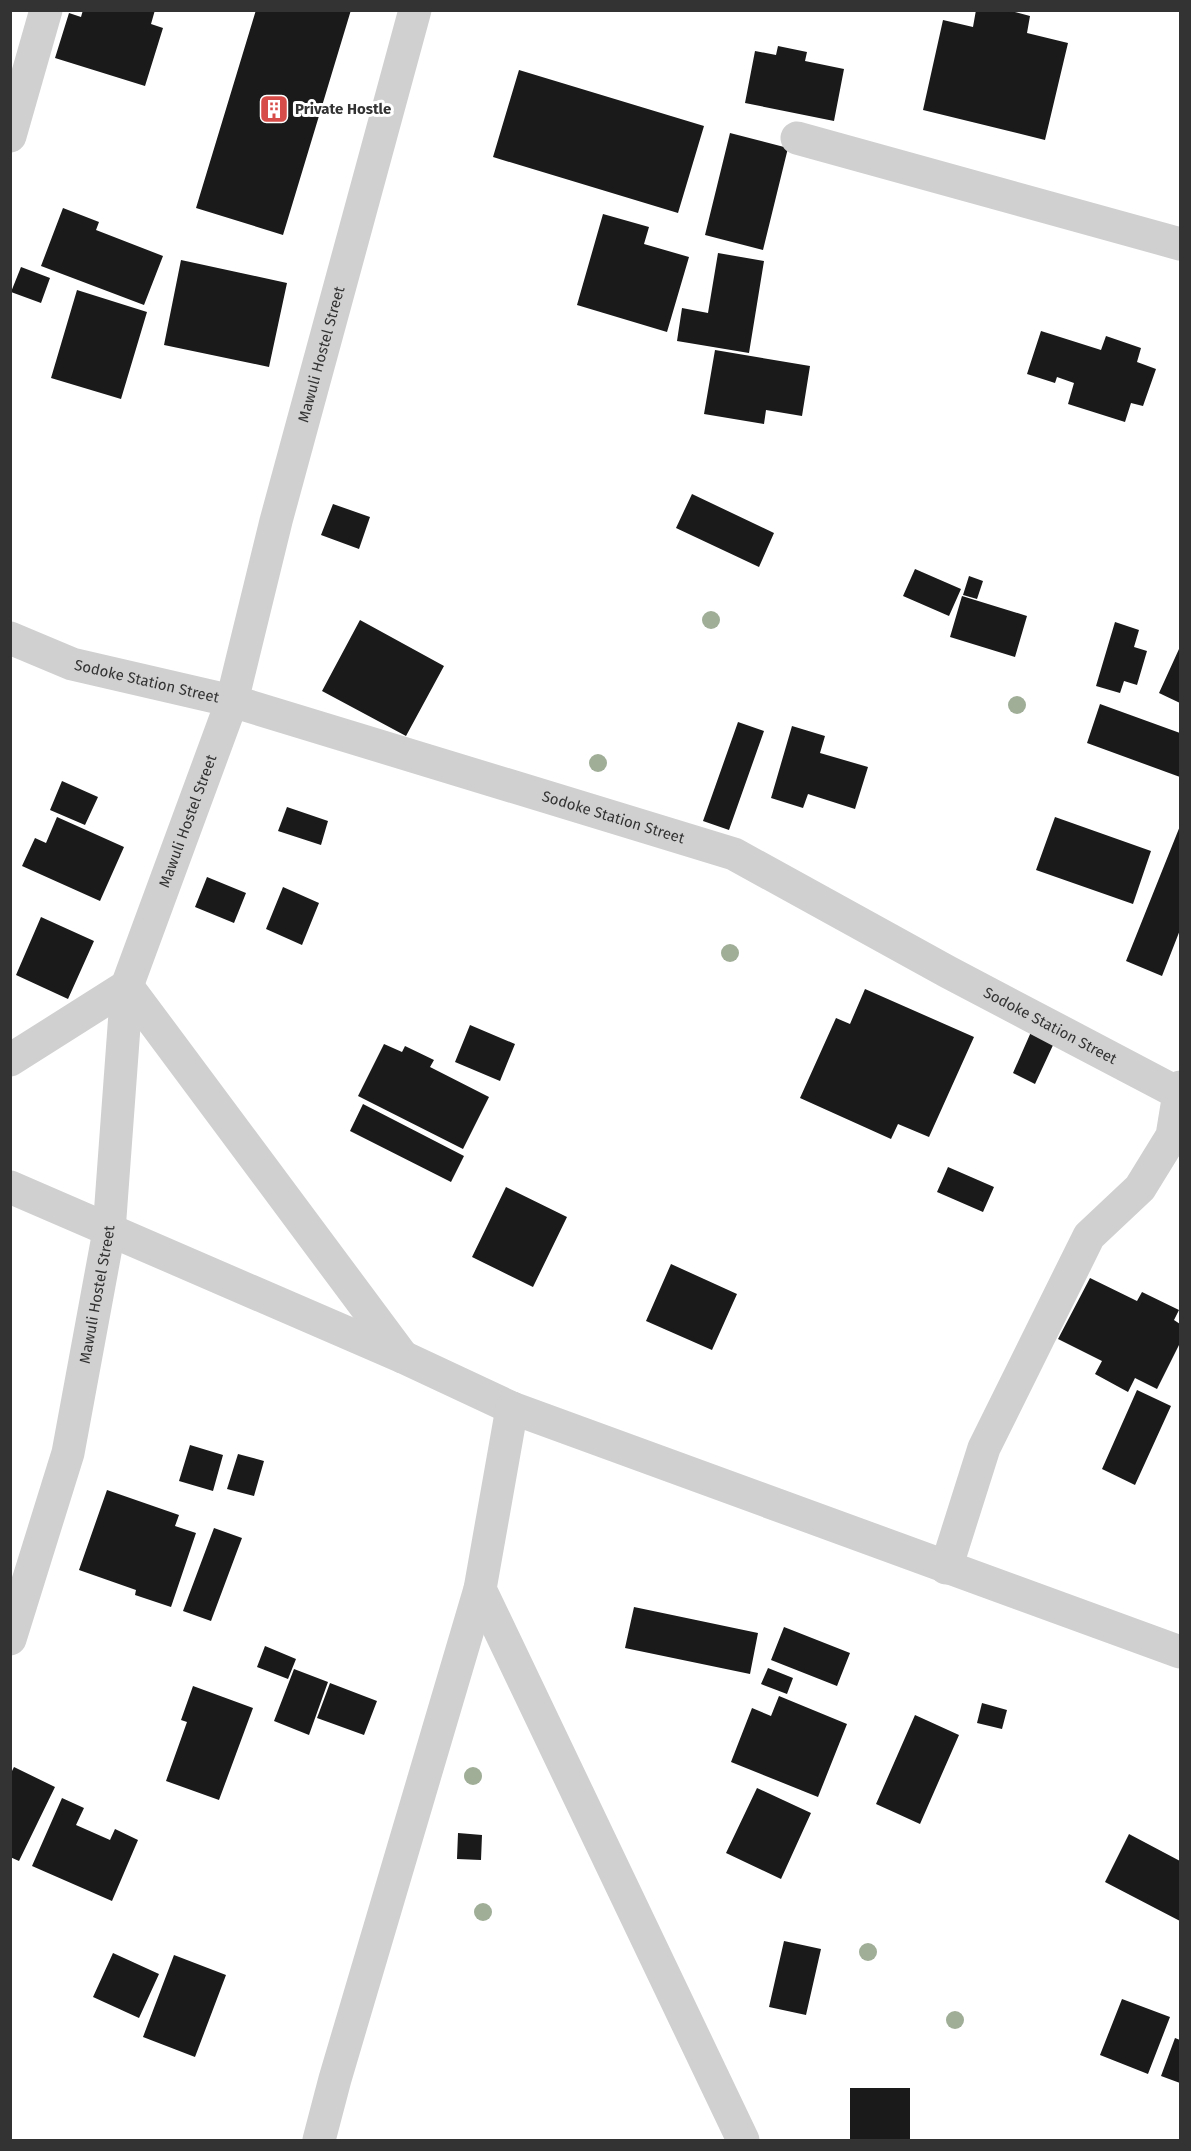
<svg xmlns="http://www.w3.org/2000/svg" width="1191" height="2151" viewBox="0 0 1191 2151" font-family="'Fira Sans',sans-serif">
<style>
.building{fill:#1a1a1a}
.lines{fill:none;stroke-linecap:round;stroke-linejoin:round}
.minor{stroke:#d0d0d0;stroke-width:33}
.tree{fill:#a0ae98}
.labels{text-anchor:middle;stroke-width:6;stroke-linejoin:round;paint-order:stroke}
.poi-label{font-size:15px;font-weight:bold;fill:#333;stroke:#fff;text-anchor:start}
.street-label{font-size:15px;fill:#333;stroke:#fff}
</style>
<rect width="100%" height="100%" fill="#fff"/>
<path class="building" d="M83,10H155L151,24L163,28L145,86L55,58L69,13L81,17Z
M256,10H351L283,235L196,208Z
M976,10H1007L1030,16L1027,33L1068,43L1045,140L923,110L943,20L973,27Z
M778,46L807,52L805,61L844,69L834,121L745,103L755,51L776,55Z
M519,70L704,126L678,213L493,157Z
M730,133L788,148L763,250L705,235Z
M63,208L99,222L96,230L163,256L144,305L41,266Z
M603,214L649,227L644,244L689,257L667,332L577,305Z
M718,253L764,261L749,353L677,341L682,308L708,313Z
M181,260L287,283L269,367L164,345Z
M21,267L50,278L41,303L11,292Z
M77,290L147,312L121,399L51,378Z
M1041,331L1101,350L1106,336L1141,348L1137,362L1156,369L1143,406L1131,403L1125,422L1068,404L1074,383L1057,377L1055,383L1027,374Z
M715,350L810,366L802,416L766,410L764,424L704,414Z
M692,494L774,533L759,567L676,528Z
M333,504L370,517L359,549L321,535Z
M915,569L961,589L949,616L903,596Z
M969,576L983,581L977,599L963,595Z
M962,596L1027,616L1015,657L950,637Z
M360,620L444,666L406,736L322,691Z
M1115,622L1139,630L1134,647L1147,651L1137,685L1124,681L1120,693L1096,686Z
M1179,649L1180,650V703L1159,693Z
M1100,704L1180,733V777L1087,743Z
M738,722L764,731L729,830L703,821Z
M792,726L825,736L820,753L868,767L855,809L808,794L803,808L771,798Z
M62,781L98,797L85,825L50,810Z
M287,807L328,821L321,845L278,831Z
M57,817L124,847L100,901L22,866L35,838L46,843Z
M1055,817L1151,851L1133,904L1036,870Z
M1180,826V930L1162,976L1126,961Z
M207,877L246,893L234,923L195,907Z
M283,887L319,903L302,945L266,929Z
M41,917L94,941L68,999L16,975Z
M865,989L974,1037L929,1137L898,1124L891,1139L800,1098L836,1018L850,1024Z
M470,1025L515,1044L500,1081L455,1062Z
M1031,1032L1054,1043L1035,1084L1013,1073Z
M384,1044L402,1052L405,1046L434,1060L430,1067L489,1097L463,1149L358,1096Z
M363,1104L464,1156L451,1182L350,1131Z
M948,1167L994,1187L983,1212L937,1192Z
M506,1187L567,1217L533,1287L472,1257Z
M671,1264L737,1294L712,1350L646,1321Z
M1090,1278L1137,1301L1142,1292L1179,1310L1174,1320L1180,1324V1343L1157,1389L1135,1378L1128,1392L1095,1374L1102,1361L1058,1339Z
M1137,1390L1171,1406L1135,1485L1102,1469Z
M190,1445L223,1455L213,1491L179,1481Z
M238,1454L264,1461L254,1496L227,1489Z
M107,1490L179,1515L175,1526L196,1533L171,1607L135,1595L136,1590L79,1570Z
M214,1528L242,1538L211,1621L183,1611Z
M634,1607L758,1633L750,1674L625,1648Z
M784,1627L850,1653L837,1686L771,1660Z
M265,1646L296,1659L288,1679L257,1667Z
M768,1668L793,1678L787,1694L761,1684Z
M294,1669L328,1682L309,1735L274,1721Z
M330,1683L377,1701L364,1735L317,1718Z
M193,1686L253,1708L219,1800L166,1781L187,1722L181,1720Z
M779,1696L847,1724L818,1797L731,1762L752,1708L771,1716Z
M982,1703L1007,1710L1002,1729L977,1723Z
M915,1715L959,1735L920,1824L876,1804Z
M14,1767L55,1787L19,1861L10,1857V1775Z
M757,1788L811,1813L781,1879L726,1853Z
M62,1798L84,1808L76,1825L110,1840L115,1829L138,1840L112,1901L32,1866Z
M458,1833L482,1835L481,1860L457,1859Z
M1129,1834L1180,1861V1921L1105,1882Z
M784,1941L821,1949L806,2015L769,2007Z
M113,1953L159,1974L139,2018L93,1997Z
M174,1955L226,1975L195,2057L143,2037Z
M1122,1999L1170,2017L1148,2074L1100,2055Z
M1175,2038L1180,2040V2083L1161,2076Z
M850,2088H910V2140H850Z"/>
<g class="lines">
<g class="minor">
<path d="M10,136L46,10"/>
<path d="M797,138L1180,244"/>
<path id="s1" d="M10,638L72,664L232,701L734,854L948,972L1178,1093"/>
<path d="M10,1060L127,986L403,1357"/>
<path d="M10,1187L403,1357L512,1408L1180,1652"/>
<path d="M946,1568L984,1448L1089,1236L1140,1188L1172,1136L1180,1087"/>
<path d="M480,1589L743,2140"/>
<path id="s2" d="M10,1639L68,1453L109,1231L127,986L232,701L276,521L415,10"/>
<path d="M319,2140L335,2079L480,1589L512,1408"/>
</g>
</g>
<g class="tree">
<circle cx="711" cy="620" r="9"/>
<circle cx="1017" cy="705" r="9"/>
<circle cx="598" cy="763" r="9"/>
<circle cx="730" cy="953" r="9"/>
<circle cx="473" cy="1776" r="9"/>
<circle cx="483" cy="1912" r="9"/>
<circle cx="868" cy="1952" r="9"/>
<circle cx="955" cy="2020" r="9"/>
</g>
<defs>
<g id="building-square" transform="scale(1.5)"><rect x="-9" y="-9" width="18" height="18" rx="4" fill="#d64c49" stroke="#fff"/><path d="M-4-6H4V6H1V3H-1V6H-4ZM-2.5-4.3h1.7v1.8h-1.7ZM.8-4.3h1.7v1.8H.8ZM-2.5-1h1.7V.8h-1.7ZM.8-1h1.7V.8H.8Z" fill="#fff"/></g>
</defs>
<g fill-rule="evenodd">
<use href="#building-square" x="274" y="109"/>
</g>
<g class="labels">
<g class="poi-label">
<text x="295" y="114">Private Hostle</text>
</g>
<g class="street-label">
<text dy="5" stroke="none"><textPath href="#s2" startOffset="1328">Mawuli Hostel Street</textPath></text>
<text dy="5" stroke="none"><textPath href="#s1" startOffset="144">Sodoke Station Street</textPath></text>
<text dy="5" stroke="none"><textPath href="#s1" startOffset="630">Sodoke Station Street</textPath></text>
<text dy="5" stroke="none"><textPath href="#s2" startOffset="842">Mawuli Hostel Street</textPath></text>
<text dy="5" stroke="none"><textPath href="#s1" startOffset="1116">Sodoke Station Street</textPath></text>
<text dy="5" stroke="none"><textPath href="#s2" startOffset="356">Mawuli Hostel Street</textPath></text>
</g>
</g>
<rect width="1191" height="2151" fill="none" stroke="#333333" stroke-width="24"/>
</svg>
